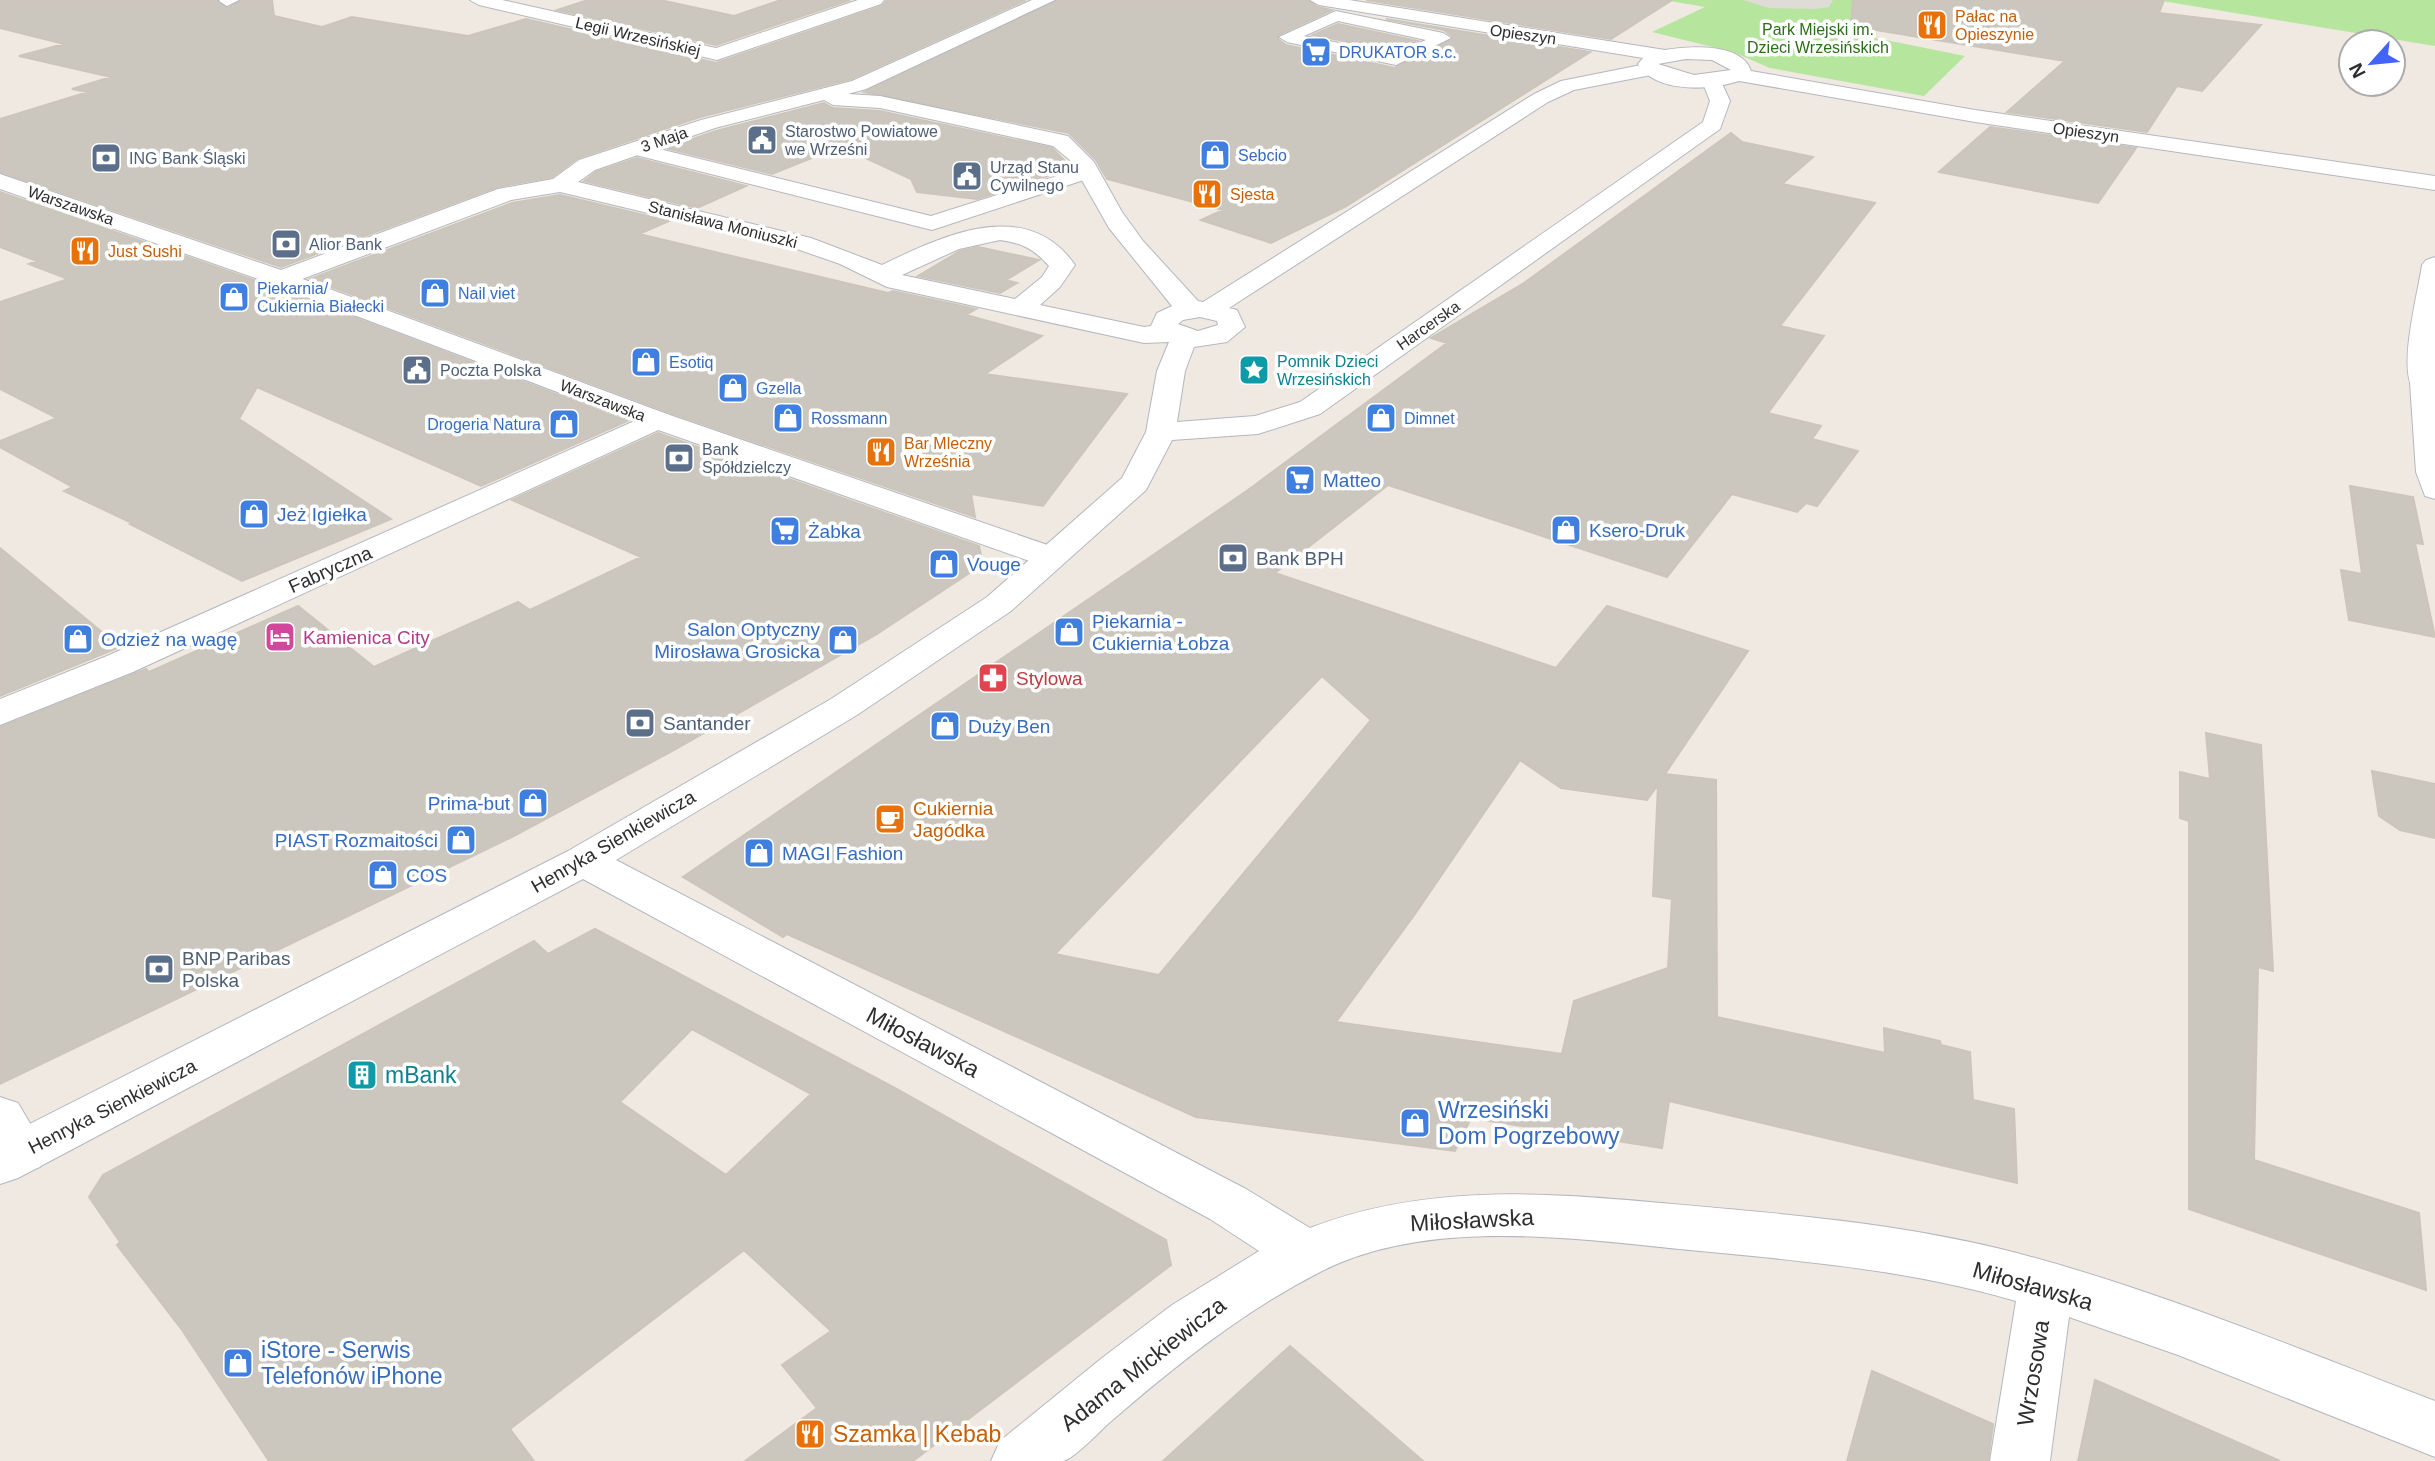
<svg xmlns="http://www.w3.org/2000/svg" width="2435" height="1461" viewBox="0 0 2435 1461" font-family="Arial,sans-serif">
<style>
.green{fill:#b6e59e}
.plaza{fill:#dfdcd8}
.building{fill:#cbc7bf;stroke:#cbc5ba;stroke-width:2;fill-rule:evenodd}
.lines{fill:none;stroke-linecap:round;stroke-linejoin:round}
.service-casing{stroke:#b4b7c1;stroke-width:2}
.pedestrian-casing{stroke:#b4b7c1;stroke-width:2}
.minor-casing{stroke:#b4b7c1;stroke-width:2}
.tertiary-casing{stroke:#b4b7c1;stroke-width:2}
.service{fill:#fff;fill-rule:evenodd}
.pedestrian{fill:#fff;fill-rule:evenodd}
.minor{fill:#fff;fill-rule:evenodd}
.tertiary{fill:#fff;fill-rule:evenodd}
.labels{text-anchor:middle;stroke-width:7;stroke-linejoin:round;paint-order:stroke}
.far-food-label{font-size:16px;fill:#c56008;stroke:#fff;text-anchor:start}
.far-park-label{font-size:16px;fill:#2c6e1b;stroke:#fff}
.far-street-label{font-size:16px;fill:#2e2e2e;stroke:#fff}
.far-shop-label{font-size:16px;fill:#366cbe;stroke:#fff;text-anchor:start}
.far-service-label{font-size:16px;fill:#4e5e75;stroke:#fff;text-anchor:start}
.far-culture-label{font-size:16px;fill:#0d838f;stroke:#fff;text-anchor:start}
.shop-label{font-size:19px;fill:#366cbe;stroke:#fff;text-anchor:start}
.service-label{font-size:19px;fill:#4e5e75;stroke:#fff;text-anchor:start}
.street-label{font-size:19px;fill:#2e2e2e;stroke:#fff}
.hotel-label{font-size:19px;fill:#b23c85;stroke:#fff;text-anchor:start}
.health-label{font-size:19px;fill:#be3a42;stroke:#fff;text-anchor:start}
.food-label{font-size:19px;fill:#c56008;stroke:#fff;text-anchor:start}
.near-street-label{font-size:23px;fill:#2e2e2e;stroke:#fff}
.near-culture-label{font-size:23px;fill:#0d838f;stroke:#fff;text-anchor:start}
.near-shop-label{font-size:23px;fill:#366cbe;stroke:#fff;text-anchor:start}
.near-food-label{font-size:23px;fill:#c56008;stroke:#fff;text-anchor:start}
</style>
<rect width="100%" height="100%" fill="#efe9e1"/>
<path class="green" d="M1664,0H1908L1856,34L1965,56L1924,96L1770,68L1733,52L1652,32L1705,7Z
M2156,0H2435V46Z"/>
<path class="plaza" d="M1743,0H1833L1829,7L1816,9L1769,8Z"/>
<path class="building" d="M0,0H217L228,8L241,0H272L274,16L322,27L352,17L468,36L526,19L716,63L882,6L887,0H1026L851,79L700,117L578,158L552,177L497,187L281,267L0,172V119L88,92L72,89L111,77L19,56L64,44L0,28Z
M588,0H660L734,16L781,0H850L716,45L557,10Z
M1057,0H1308L1318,7L1332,10L1278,35V39L1286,45L1395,68L1453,37L1444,30L1386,19L1590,52L1345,207L1271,243L1201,220L1223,210L1107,179L1096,160L1069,133L864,92Z
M1366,0H1672L1611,39Z
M1853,0H2164L2159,13L2261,25L2202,91L2177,86L2147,132L2007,112L2065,61L1851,26Z
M1338,24L1418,41L1394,51L1313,35Z
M824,103L833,108L880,111L1052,148L1072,168L977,199L917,192L911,179L857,154L834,149L772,174L666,148L716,131Z
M1990,127L2136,148L2098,203L1939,172Z
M1731,133L1742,142L1813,157L1782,184L1875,203L1780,326L1824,336L1768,413L1821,426L1812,439L1858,451L1817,506L1806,503L1797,512L1732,494L1667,577L1388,485L1275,573L1556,668L1607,606L1748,651L1665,774L1716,780L1717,1017L1885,1053L1884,1028L1940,1041L1941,1045L1970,1052L1973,1100L2014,1109L2017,1183L1669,1101L1662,1148L1471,1118L1455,1151L1196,1117L787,934L783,937L683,877L1248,490L1447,343L1431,338L1524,283ZM1322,676L1371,720L1159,975L1055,954ZM1520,760L1561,788L1647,800L1658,785L1653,896L1672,899L1668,968L1574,1001L1562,1054L1336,1022L1415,914Z
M637,158L746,186L697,208L584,181L596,172Z
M0,192L271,286L627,421L481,486L257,387L239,419L391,519L242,581L130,524L132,523L64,491L73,487L0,447V441L57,418L0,389V302L68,279L29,264L37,261L0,247Z
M560,195L669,221L639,234L888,293L893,291L976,309L966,315L1042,336L985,374L1127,394L1043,506L971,494L975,517L668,412L310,279L512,203Z
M978,247L1039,260L1006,280L1017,283L1000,293L918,276L960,251Z
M658,433L979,546L983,564L877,634L676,749L510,838L0,1084V727L146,669L149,672L298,606L374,667L518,602L530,610L641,557L512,500Z
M2350,486L2413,497L2423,544L2415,543L2435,637L2349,620L2341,570L2362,574Z
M0,548L120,647L0,696Z
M2206,733L2261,745L2273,971L2258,967L2254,1160L2419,1213L2426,1290L2189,1209V821L2180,818V772L2210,779Z
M2372,771L2435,784V838L2400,830L2379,816Z
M595,929L893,1087L1166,1240L1171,1265L913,1461H745L817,1408L782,1365L831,1331L744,1250L510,1429L534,1461H269L182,1330L117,1245L120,1242L89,1197L103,1175L534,941L548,954ZM692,1029L811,1094L726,1175L620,1102Z
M1290,1346L1423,1461H1163Z
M1872,1371L1993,1424L1988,1461H1847Z
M2095,1380L2280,1461H2078Z"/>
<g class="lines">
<g class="service-casing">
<path id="service" d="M239,0L227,6L219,1L220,0Z
M1336,11L1443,33L1451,38L1396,65L1287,42L1279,37ZM1338,21L1426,40L1394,54L1304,36Z
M635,143L931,216L1082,168H1096L1099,172L1096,176L932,230L628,153L625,149Z
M2423,375L2435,382V499L2425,496L2416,472L2410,383L2414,378Z"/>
</g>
<g class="pedestrian-casing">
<path id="pedestrian" d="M281,271L667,414L1062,550L1067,557L1062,564L1050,567L1038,564L647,426L272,284L268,279L272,274Z
M0,1097L18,1103L47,1152L40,1167L22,1173L4,1167L0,1160Z"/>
</g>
<g class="minor-casing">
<path id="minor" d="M470,0H502L716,48L858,0H884L881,4L717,60L479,5Z
M1032,0H1055L866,89L848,94L880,96L1068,136L1094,162L1122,212L1143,241L1198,301L1203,302L1534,94L1561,81L1651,63L1661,69L1651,75L1574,90L1548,102L1229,308L1237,310L1245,327L1227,342L1194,347L1185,371L1177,422L1255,416L1300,402L1703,122L1710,101L1702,81L1705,77H1719L1730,101L1720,129L1320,414L1258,434L1172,440L1146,490L1011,611L857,715L616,860L1246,1189L1310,1228C1424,1184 1541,1192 1661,1203C1775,1213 1890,1222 2001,1249C2149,1286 2292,1347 2435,1401V1457L2178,1355L2069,1317L2050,1461H1990L2016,1301C1914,1271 1806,1261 1700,1251C1582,1240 1430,1215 1320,1272C1242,1312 1175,1366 1109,1423C1100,1431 1074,1459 1063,1461C1041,1461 1014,1461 991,1461L1000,1441L1102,1358L1172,1305L1259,1251L1210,1219L583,879L18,1178L0,1184V1139L568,851L831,699L987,597L1122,478L1146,432L1157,371L1169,342L1144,343L887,287L840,264L794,248L560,192L511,200L281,287L0,189V174L281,270L498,189L553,179L579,160L701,120L852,81ZM824,100L833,105L880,108L1053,146L1071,161L1109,228L1172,306L1157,313L1151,326L1144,327L1040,305L1060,287L1075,265C1026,195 942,236 882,265L811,238L578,182L595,170L715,128ZM1000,240C1022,243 1034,249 1049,266L1042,277L1015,299L902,275L959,249ZM1200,317L1217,321L1218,325L1198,331L1178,324L1183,320Z
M2435,257V386L2423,392L2413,389C2398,367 2418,293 2422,265L2426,260Z
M657,411L667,414L672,420L667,426L133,672L0,725V699L107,656Z"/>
</g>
<g class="tertiary-casing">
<path id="tertiary" d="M1310,0H1349L1665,50C1688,46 1742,42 1751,71L1975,110L2435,176V190L1975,122L1739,81C1711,90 1656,94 1638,64L1643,58L1319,5ZM1686,59L1712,60L1731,70L1694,75L1658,64Z"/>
</g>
<use href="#service" class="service"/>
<use href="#pedestrian" class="pedestrian"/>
<use href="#minor" class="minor"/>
<use href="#tertiary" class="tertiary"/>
</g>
<defs>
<g id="restaurant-square" transform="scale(1.575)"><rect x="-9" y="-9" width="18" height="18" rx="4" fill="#e8710a" stroke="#fff"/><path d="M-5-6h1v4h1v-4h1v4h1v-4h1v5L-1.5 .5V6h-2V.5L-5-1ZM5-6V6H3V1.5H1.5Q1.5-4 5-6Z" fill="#fff"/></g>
<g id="supermarket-square" transform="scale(1.575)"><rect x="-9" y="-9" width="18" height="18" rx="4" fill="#3f7fe0" stroke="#fff"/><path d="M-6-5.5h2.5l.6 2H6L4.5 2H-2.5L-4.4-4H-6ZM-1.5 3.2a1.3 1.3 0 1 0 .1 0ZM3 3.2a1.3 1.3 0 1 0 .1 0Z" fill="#fff"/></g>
<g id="civic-square" transform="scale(1.575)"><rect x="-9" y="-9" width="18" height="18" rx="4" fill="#5c6f8a" stroke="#fff"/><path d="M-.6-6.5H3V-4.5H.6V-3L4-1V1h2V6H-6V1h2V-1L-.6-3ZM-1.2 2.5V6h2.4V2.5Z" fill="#fff"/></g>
<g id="shop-square" transform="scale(1.575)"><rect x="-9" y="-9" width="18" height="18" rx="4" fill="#3f7fe0" stroke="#fff"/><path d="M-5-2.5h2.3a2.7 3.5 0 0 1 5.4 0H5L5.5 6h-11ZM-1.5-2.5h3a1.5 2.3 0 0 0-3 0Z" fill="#fff"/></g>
<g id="bank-square" transform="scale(1.575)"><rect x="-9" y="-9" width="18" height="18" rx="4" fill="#5c6f8a" stroke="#fff"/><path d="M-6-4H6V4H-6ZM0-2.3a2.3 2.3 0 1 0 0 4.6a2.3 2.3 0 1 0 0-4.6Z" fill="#fff"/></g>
<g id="sight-square" transform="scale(1.575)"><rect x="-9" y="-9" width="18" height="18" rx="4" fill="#0f9aa8" stroke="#fff"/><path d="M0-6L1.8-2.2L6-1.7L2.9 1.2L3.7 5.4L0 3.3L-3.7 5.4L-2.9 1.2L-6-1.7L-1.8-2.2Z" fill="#fff"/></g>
<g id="hotel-square" transform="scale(1.575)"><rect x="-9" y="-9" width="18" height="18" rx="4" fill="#d1479c" stroke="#fff"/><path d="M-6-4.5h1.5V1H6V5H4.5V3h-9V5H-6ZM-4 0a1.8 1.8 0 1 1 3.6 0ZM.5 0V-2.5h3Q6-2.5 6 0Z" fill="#fff"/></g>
<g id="pharmacy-square" transform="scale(1.575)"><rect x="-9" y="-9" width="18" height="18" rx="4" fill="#e0444e" stroke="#fff"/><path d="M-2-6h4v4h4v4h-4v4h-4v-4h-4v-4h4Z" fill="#fff"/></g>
<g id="cafe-square" transform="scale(1.575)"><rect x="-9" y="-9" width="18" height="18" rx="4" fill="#e8710a" stroke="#fff"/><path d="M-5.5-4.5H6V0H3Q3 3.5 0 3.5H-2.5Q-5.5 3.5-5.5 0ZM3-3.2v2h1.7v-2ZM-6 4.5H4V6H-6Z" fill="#fff"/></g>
<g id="building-square" transform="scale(1.575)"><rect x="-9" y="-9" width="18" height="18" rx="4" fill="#0f9aa8" stroke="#fff"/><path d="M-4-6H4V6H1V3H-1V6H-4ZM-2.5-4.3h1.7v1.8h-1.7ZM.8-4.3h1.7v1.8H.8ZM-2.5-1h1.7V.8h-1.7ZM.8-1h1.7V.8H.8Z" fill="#fff"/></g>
</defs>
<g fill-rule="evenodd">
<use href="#restaurant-square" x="1932" y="25"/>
<use href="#supermarket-square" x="1316" y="52"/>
<use href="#civic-square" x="762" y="140"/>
<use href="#shop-square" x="1215" y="155"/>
<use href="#bank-square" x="106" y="158"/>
<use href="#civic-square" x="967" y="176"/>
<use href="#restaurant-square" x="1207" y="194"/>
<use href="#bank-square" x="286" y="244"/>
<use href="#restaurant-square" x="85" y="251"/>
<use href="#shop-square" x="435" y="293"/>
<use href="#shop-square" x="234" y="297"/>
<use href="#shop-square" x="646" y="362"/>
<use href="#civic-square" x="417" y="370"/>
<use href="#sight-square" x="1254" y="370"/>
<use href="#shop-square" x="733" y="388"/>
<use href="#shop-square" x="788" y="418"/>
<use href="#shop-square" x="1381" y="418"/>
<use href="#shop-square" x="564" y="424"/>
<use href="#restaurant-square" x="881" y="452"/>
<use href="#bank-square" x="679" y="458"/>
<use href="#supermarket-square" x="1300" y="480"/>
<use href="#shop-square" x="254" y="514"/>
<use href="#shop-square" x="1566" y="530"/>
<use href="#supermarket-square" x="785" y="531"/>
<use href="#bank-square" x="1233" y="558"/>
<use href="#shop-square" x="944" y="564"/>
<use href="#shop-square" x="1069" y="632"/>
<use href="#hotel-square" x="280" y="637"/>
<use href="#shop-square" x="78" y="639"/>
<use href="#shop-square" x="843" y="640"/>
<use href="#pharmacy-square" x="993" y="678"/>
<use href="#bank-square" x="640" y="723"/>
<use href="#shop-square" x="945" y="726"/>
<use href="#shop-square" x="533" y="803"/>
<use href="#cafe-square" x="890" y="819"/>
<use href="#shop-square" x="461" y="840"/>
<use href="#shop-square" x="759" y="853"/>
<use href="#shop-square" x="383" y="875"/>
<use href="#bank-square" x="159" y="969"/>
<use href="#building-square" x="362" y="1075"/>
<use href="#shop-square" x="1415" y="1123"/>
<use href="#shop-square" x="238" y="1363"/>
<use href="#restaurant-square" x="810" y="1434"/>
</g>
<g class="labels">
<g class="far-food-label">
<text x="1955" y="22">Pałac na<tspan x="1955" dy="18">Opieszynie</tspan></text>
<text x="1230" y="200">Sjesta</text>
<text x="108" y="257">Just Sushi</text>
<text x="904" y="449">Bar Mleczny<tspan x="904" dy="18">Września</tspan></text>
</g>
<g class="far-park-label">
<text x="1818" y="35">Park Miejski im.<tspan x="1818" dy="18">Dzieci Wrzesińskich</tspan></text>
</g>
<g class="far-street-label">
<text transform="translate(1523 34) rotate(8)" y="6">Opieszyn</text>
<text transform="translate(638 36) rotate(13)" y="6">Legii Wrzesińskiej</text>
<text transform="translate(2086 132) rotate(8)" y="6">Opieszyn</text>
<text transform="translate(664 139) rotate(-19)" y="6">3 Maja</text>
<text transform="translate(71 205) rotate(19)" y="6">Warszawska</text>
<text transform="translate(723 224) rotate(14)" y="6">Stanisława Moniuszki</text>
<text transform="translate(1428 325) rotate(-35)" y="6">Harcerska</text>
<text transform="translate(603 400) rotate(21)" y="6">Warszawska</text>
</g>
<g class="far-shop-label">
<text x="1339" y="58">DRUKATOR s.c.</text>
<text x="1238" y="161">Sebcio</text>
<text x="257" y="294">Piekarnia/<tspan x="257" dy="18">Cukiernia Białecki</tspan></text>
<text x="458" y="299">Nail viet</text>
<text x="669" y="368">Esotiq</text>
<text x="756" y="394">Gzella</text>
<text x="811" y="424">Rossmann</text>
<text x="1404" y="424">Dimnet</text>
<text x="541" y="430" text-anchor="end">Drogeria Natura</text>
</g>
<g class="far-service-label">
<text x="785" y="137">Starostwo Powiatowe<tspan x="785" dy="18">we Wrześni</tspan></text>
<text x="129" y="164">ING Bank Śląski</text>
<text x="990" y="173">Urząd Stanu<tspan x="990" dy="18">Cywilnego</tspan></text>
<text x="309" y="250">Alior Bank</text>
<text x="440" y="376">Poczta Polska</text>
<text x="702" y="455">Bank<tspan x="702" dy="18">Spółdzielczy</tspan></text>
</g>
<g class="far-culture-label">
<text x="1277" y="367">Pomnik Dzieci<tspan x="1277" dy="18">Wrzesińskich</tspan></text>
</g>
<g class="shop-label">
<text x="1323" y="487">Matteo</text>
<text x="277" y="521">Jeż Igiełka</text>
<text x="1589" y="537">Ksero-Druk</text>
<text x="808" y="538">Żabka</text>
<text x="967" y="571">Vouge</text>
<text x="1092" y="628">Piekarnia -<tspan x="1092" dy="22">Cukiernia Łobza</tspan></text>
<text x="820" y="636" text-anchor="end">Salon Optyczny<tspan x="820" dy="22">Mirosława Grosicka</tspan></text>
<text x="101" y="646">Odzież na wagę</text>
<text x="968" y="733">Duży Ben</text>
<text x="510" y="810" text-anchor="end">Prima-but</text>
<text x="438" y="847" text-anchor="end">PIAST Rozmaitości</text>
<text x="782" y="860">MAGI Fashion</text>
<text x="406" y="882">COS</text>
</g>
<g class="service-label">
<text x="1256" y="565">Bank BPH</text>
<text x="663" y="730">Santander</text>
<text x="182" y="965">BNP Paribas<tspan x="182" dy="22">Polska</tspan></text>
</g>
<g class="street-label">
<text transform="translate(330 569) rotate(-24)" y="7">Fabryczna</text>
<text transform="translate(613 841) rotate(-30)" y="7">Henryka Sienkiewicza</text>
<text transform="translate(112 1106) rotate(-27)" y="7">Henryka Sienkiewicza</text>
</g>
<g class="hotel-label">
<text x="303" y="644">Kamienica City</text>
</g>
<g class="health-label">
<text x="1016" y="685">Stylowa</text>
</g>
<g class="food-label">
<text x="913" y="815">Cukiernia<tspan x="913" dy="22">Jagódka</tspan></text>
</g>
<g class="near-street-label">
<text transform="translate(923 1042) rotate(28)" y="8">Miłosławska</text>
<text transform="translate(1472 1220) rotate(-3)" y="8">Miłosławska</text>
<text transform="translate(2033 1286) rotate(16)" y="8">Miłosławska</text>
<text transform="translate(1143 1364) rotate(-38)" y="8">Adama Mickiewicza</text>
<text transform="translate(2033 1373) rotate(-81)" y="8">Wrzosowa</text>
</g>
<g class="near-culture-label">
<text x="385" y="1083">mBank</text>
</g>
<g class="near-shop-label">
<text x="1438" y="1118">Wrzesiński<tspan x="1438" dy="26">Dom Pogrzebowy</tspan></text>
<text x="261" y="1358">iStore - Serwis<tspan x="261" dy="26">Telefonów iPhone</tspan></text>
</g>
<g class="near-food-label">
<text x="833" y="1442">Szamka | Kebab</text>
</g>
</g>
<g transform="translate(2372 63) rotate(243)"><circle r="33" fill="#ffffff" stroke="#ababab" stroke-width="2"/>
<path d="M0-5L12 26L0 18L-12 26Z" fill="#4264fb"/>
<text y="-10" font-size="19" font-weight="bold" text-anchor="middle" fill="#2e2e2e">N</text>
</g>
</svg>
